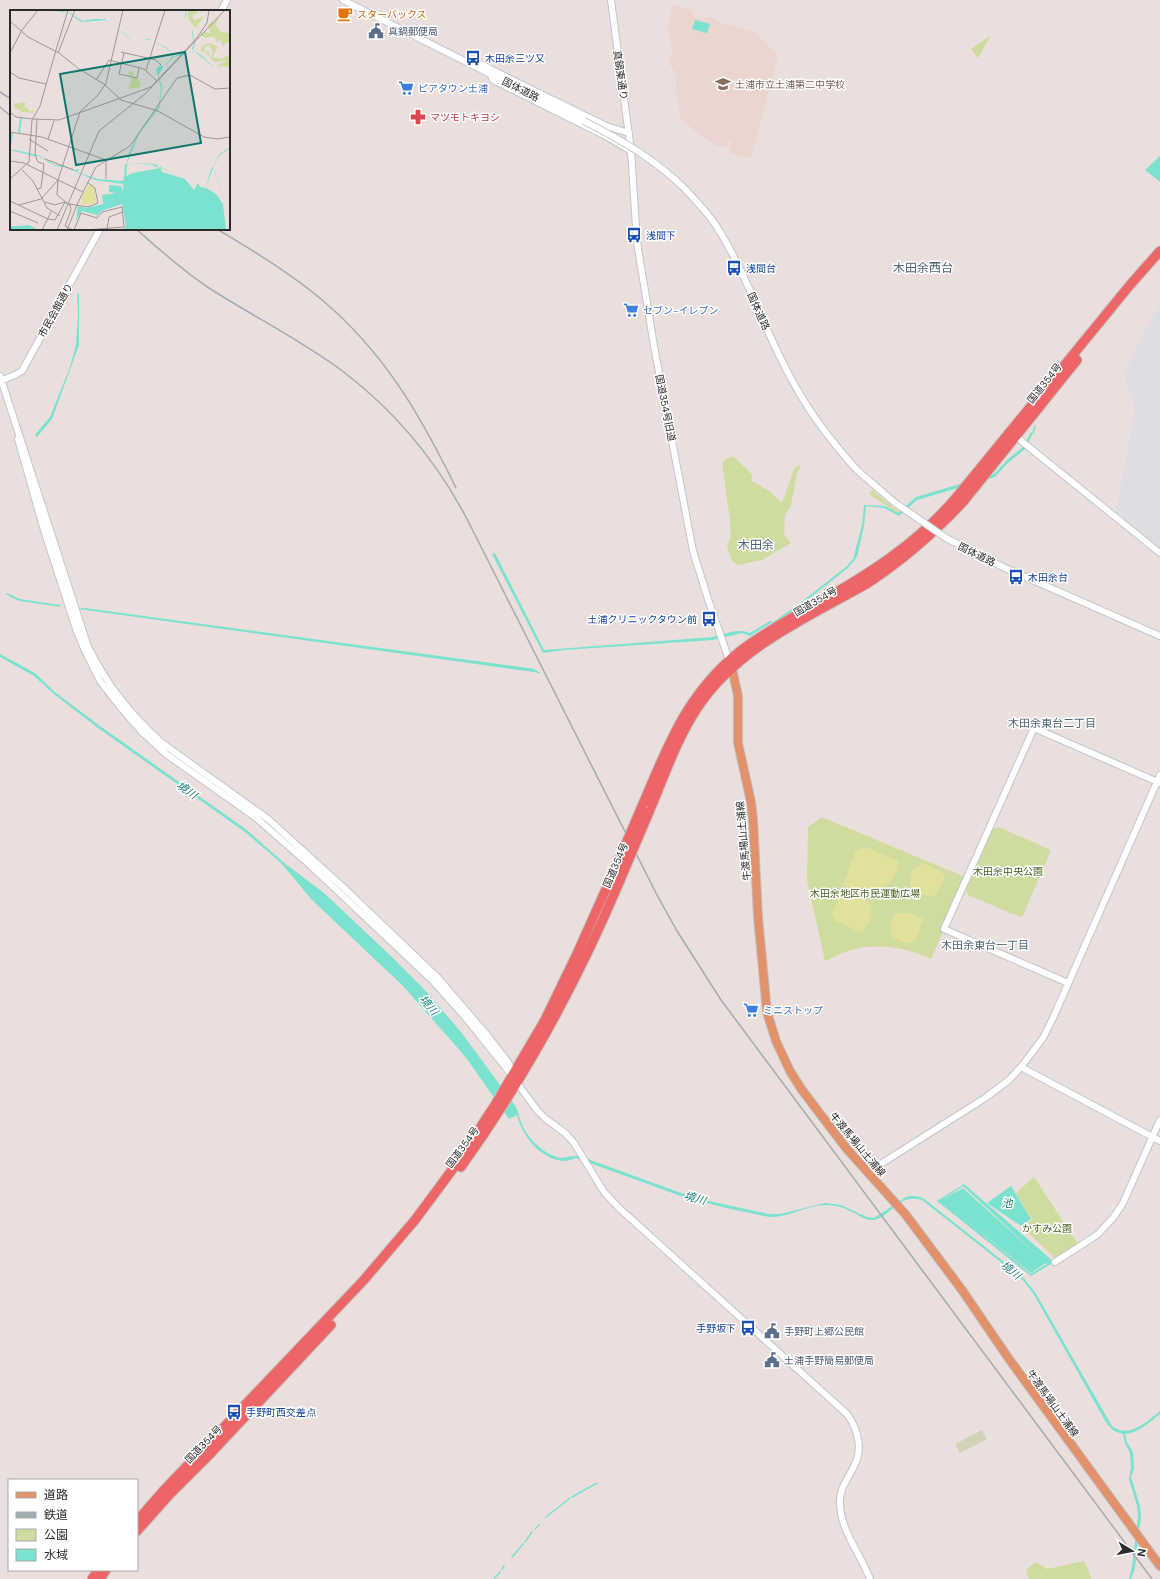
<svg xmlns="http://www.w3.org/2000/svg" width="1160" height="1579" viewBox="0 0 1160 1579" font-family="'DM Sans','Noto Sans JP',sans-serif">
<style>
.industrial{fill:#dddee4}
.education{fill:#ebd5cf}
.green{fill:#cfdc9f}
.cemetery{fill:#d1d3b6}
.pitch{fill:#e2e19c}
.water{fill:#7be2d0;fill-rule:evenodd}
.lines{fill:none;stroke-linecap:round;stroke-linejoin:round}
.stream{stroke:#7be2d0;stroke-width:1.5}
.minor-casing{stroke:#bfc7cb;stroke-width:8}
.major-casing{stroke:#bfbfbf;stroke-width:10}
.highway-casing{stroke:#bfbfbf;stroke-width:11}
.minor{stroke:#fff;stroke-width:6}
.major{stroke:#e2916b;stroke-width:8}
.highway{stroke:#ee6567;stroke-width:9}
.rail{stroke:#a1abb2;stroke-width:1.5}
.minor-bridge-casing{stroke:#bfc7cb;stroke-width:8;stroke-linecap:butt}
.highway-bridge-casing{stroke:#bfbfbf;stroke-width:11;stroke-linecap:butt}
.minor-bridge{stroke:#fff;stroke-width:6}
.highway-bridge{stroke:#ee6567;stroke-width:9}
.labels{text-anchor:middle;stroke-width:3;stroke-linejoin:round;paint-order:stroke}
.food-label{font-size:10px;fill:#c56008;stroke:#fff;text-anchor:start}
.service-label{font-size:10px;fill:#4e5e75;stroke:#fff;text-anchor:start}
.transit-label{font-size:10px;fill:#164399;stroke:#fff;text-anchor:start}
.street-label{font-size:10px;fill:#2a2a2a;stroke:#fff}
.education-label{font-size:10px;fill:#785e54;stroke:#fff;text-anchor:start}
.shop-label{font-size:10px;fill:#366cbe;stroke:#fff;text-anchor:start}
.health-label{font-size:10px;fill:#be3a42;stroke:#fff;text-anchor:start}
.park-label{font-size:10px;fill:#4a6021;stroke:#fff}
.neighbourhood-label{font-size:11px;fill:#4f6776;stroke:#fff}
.water-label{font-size:11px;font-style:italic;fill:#1a8177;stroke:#fff}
.quarter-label{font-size:12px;fill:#4f6776;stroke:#fff}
.inset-river{fill:none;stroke:#7be2d0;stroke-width:2}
.inset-road{fill:none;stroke:#9e9795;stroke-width:1}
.view{fill:#0f766e;fill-opacity:0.15;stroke:#0f766e;stroke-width:2}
.inset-edge{fill:none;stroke:#2a2a2a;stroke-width:2}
</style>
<rect width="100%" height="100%" fill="#ebdfdd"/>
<path class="industrial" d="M1160,306V546L1116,511L1135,409L1124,376L1143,334Z"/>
<path class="education" d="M673,4L692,11L694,16L699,19L709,17L724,24L755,32L778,56L751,158H749L729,153L731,141L729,140L727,148L714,145L681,120L676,92V75L668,61L673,49L667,30Z"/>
<path class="green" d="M991,35L978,58L971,49Z
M733,456L752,474V481L769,491L782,503L794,469L798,465L801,467L797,473L791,505L785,515L784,534L791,543L762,560L738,565L732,561L727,546L731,537L730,521L722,462Z
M872,490L899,512L897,513L869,494Z
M822,817L967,878L931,959C905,947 876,942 848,951C840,953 833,958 825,961L807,880L808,827Z
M998,827L1049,849L1050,853L1022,917H1020L968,895L966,890L992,829Z
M1034,1177L1078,1244L1055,1258L1022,1227L1032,1220L1016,1193Z
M1084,1561L1089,1571L1091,1579H1029L1026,1570L1035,1562L1047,1569Z"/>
<path class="cemetery" d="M982,1430L987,1439L960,1453L955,1444Z"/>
<path class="pitch" d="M866,847L898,861C898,879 882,894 863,892C856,891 849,887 843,885L856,851Z
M923,863L942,872L945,878L934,897L915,894C908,880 907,871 923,863Z
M844,888L860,892L872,907L869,921L862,933L835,921L832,913Z
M903,913L916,915L923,919L916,940L909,943L892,938L890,922L895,914Z"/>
<path class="water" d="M695,20L710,24L707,33L692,29Z
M1160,156V182L1145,170Z
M79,293V345L52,419L37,437L35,435L50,417L70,367L76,345L78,314L77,294Z
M1031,432L1033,433L1025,449L1008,463L995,477L917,500L899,516L884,508L866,506L864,526L857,557L848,568L801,605L774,624L771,623L750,636L742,633L713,640L564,650L543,653L492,554L495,553L544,650L713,637C726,634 737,628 750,633L770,621L773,622L800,603L847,566L853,559L862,525L864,505L885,506L898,513L916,497L994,474L1007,460L1023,447Z
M11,595L20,599L60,605L61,607L20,601L10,597Z
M85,608L535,669L534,672L85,610Z
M0,654L35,673L56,693L100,726L247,830L283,862L324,893L392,957L424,989L461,1032L516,1107C519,1113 519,1118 522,1124C527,1138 543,1153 557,1157C564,1159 569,1156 576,1156C581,1155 588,1159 593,1161L695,1198L769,1214H780L825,1203L841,1205L867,1217L874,1218L906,1197C912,1195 917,1196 923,1198L1022,1276L1035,1292L1112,1426C1129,1439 1146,1422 1160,1411V1414C1150,1422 1139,1433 1125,1434L1127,1442L1133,1452L1134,1469L1131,1477L1140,1506L1141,1516L1135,1568L1131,1579H1129L1132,1567L1138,1515L1137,1506L1129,1479L1131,1468L1130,1453L1125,1443L1123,1434L1114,1431L1107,1424L1033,1293L1021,1278L922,1200C897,1193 891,1218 873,1220C864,1221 858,1214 850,1211C843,1207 834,1205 826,1205C806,1205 789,1218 769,1217L726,1208L678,1195L576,1158C572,1159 568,1161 564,1161C541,1160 522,1136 517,1115L509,1119L467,1059L449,1038L402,985L312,900L281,863L245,832L98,728L55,695L34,676L0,657Z
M964,1184L1054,1262L1031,1276L937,1201ZM963,1186L1047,1264L1031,1274L950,1207L1031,1273L1046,1263L963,1188L942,1200Z
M1011,1186L1031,1219L1021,1226L987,1203Z"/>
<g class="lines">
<path class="stream" d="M1033,433L1035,426
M7,594L12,596
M81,609H86
M533,670L539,673
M572,1497L597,1483
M546,1517L570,1498
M535,1529L539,1525
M525,1542L532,1532
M512,1557L523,1544
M502,1569L504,1566
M494,1579L500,1572"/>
<g class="minor-casing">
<path id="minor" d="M343,0L584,121
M611,0L631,151L637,242L654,346L693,551L708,599L729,660
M221,11L227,0
M475,63L482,65L606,126L629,133
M490,74L493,80L604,135L631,151
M685,189C695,200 706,211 715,224C747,273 764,331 793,382C811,415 833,444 858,471
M0,376L88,647C108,686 129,713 162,743L268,819L344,888L439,979L487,1035L508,1062L517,1083L537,1110L546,1119L565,1133L574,1143L604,1192L619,1208L847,1414C853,1422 856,1429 858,1439C864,1467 838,1479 840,1505C841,1531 861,1555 870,1579
M0,381L15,375L22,371L100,229
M1014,435L1160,553
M18,439L43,527L76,629L86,653L100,681L121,708L142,732L166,754L255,817L310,865L432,980L466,1018L511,1074
M946,538L1005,568L1160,636
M1068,983L944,929L1034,728L1160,783
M1021,1067L1160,1141
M868,1172L985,1098L1009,1080L1021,1067L1043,1038L1053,1018L1160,775
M1055,1262L1097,1235L1113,1218L1123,1203L1160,1120"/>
</g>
<g class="major-casing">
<path id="major" d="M731,664L738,696V743L751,802L753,819L758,917L767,1012L776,1041L790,1071L802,1090L846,1148L906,1215L962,1290L1009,1359L1160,1566"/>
</g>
<g class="highway-casing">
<path id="highway" d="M643,804C668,745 687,694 739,652C764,632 794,617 821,601C871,573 917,543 955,499L1130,285L1160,251
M649,812C664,777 677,738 698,707C738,647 807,618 868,583C903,560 934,533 963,502L1077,360
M461,1167C524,1079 576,984 618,885
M137,1521L164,1490L363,1281L415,1220L455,1166L495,1105L545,1020L576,956L615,869
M137,1531L170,1494L211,1453L331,1325
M92,1579L98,1570
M100,1579L106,1570"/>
</g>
<use href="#minor" class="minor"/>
<use href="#major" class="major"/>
<use href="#highway" class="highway"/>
<path class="rail" d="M0,92L11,99
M0,107L11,116
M136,229C160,250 183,271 209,288C254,317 303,341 345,373C397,413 438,463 468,521L657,895L677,931L721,1000L1152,1579
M217,229C253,251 289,272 321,299C384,352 420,414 456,488"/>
<g class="minor-bridge-casing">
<path id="minor-bridge" d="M584,121C621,140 655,159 685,189
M858,471L894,502L946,538"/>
</g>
<g class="highway-bridge-casing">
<path id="highway-bridge" d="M615,869L643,804
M618,885L649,812"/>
</g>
<use href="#minor-bridge" class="minor-bridge"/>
<use href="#highway-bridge" class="highway-bridge"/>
</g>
<defs>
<g id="cafe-bare" transform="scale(1.2)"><path d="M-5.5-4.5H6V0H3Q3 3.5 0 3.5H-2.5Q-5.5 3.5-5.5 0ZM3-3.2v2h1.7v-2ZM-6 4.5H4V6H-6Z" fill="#e8710a" stroke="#fff" stroke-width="2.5" paint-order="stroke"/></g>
<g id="civic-bare" transform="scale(1.2)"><path d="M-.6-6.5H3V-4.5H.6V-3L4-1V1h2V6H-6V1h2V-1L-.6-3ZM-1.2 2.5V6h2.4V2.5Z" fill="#5c6f8a" stroke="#fff" stroke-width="2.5" paint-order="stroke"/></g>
<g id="bus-bare" transform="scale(1.2)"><path d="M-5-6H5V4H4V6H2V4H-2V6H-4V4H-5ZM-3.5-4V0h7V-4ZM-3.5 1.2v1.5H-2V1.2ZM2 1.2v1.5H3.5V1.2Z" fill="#1a4fb4" stroke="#fff" stroke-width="2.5" paint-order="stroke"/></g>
<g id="school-bare" transform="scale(1.2)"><path d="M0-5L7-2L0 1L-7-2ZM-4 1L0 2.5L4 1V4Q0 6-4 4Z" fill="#8d6e63" stroke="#fff" stroke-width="2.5" paint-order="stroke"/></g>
<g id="supermarket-bare" transform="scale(1.2)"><path d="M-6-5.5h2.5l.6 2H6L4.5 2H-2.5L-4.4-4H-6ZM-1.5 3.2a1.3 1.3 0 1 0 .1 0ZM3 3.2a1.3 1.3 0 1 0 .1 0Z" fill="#3f7fe0" stroke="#fff" stroke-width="2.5" paint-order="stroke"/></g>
<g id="pharmacy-bare" transform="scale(1.2)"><path d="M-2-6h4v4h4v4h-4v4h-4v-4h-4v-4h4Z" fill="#e0444e" stroke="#fff" stroke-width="2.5" paint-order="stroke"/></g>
</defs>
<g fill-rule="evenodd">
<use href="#cafe-bare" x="345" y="14"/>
<use href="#civic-bare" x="376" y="31"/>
<use href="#bus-bare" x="473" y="58"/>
<use href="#school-bare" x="723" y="84"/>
<use href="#supermarket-bare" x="406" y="88"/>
<use href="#pharmacy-bare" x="418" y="117"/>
<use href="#bus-bare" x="634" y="235"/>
<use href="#bus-bare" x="734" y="268"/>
<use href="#supermarket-bare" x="631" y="310"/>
<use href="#bus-bare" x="1016" y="577"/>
<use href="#bus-bare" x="709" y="619"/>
<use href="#supermarket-bare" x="751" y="1010"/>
<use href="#bus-bare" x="748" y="1328"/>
<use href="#civic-bare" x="772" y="1331"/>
<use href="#civic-bare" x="772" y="1360"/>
<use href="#bus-bare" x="234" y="1412"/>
</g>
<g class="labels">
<g class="food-label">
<text x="357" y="18">スターバックス</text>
</g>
<g class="service-label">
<text x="388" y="35">真鍋郵便局</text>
<text x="784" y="1335">手野町上郷公民館</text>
<text x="784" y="1364">土浦手野簡易郵便局</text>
</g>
<g class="transit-label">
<text x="485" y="62">木田余三ツ又</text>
<text x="646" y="239">浅間下</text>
<text x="746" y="272">浅間台</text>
<text x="1028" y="581">木田余台</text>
<text x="697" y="623" text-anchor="end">土浦クリニックタウン前</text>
<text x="736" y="1332" text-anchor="end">手野坂下</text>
<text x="246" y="1416">手野町西交差点</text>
</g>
<g class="street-label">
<text transform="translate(621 75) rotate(82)" y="4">真鍋東通り</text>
<text transform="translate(521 89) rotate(27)" y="4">国体道路</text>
<text transform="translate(55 310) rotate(-61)" y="4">市民会館通り</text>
<text transform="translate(759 311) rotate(66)" y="4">国体道路</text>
<text transform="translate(1044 383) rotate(-51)" y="4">国道354号</text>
<text transform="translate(666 408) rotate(79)" y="4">国道354号旧道</text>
<text transform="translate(977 554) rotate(26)" y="4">国体道路</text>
<text transform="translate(815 601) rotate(-30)" y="4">国道354号</text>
<text transform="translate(743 841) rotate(-95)" y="4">牛渡馬場山土浦線</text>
<text transform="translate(615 865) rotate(-67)" y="4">国道354号</text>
<text transform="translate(858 1144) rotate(50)" y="4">牛渡馬場山土浦線</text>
<text transform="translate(462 1147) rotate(-54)" y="4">国道354号</text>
<text transform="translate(1053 1403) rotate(54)" y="4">牛渡馬場山土浦線</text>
<text transform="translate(203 1444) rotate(-46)" y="4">国道354号</text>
</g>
<g class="education-label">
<text x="735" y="88">土浦市立土浦第二中学校</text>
</g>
<g class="shop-label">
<text x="418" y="92">ピアタウン土浦</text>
<text x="643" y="314">セブン-イレブン</text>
<text x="763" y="1014">ミニストップ</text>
</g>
<g class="health-label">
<text x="430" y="121">マツモトキヨシ</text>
</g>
<g class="park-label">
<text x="1008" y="875">木田余中央公園</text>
<text x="865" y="897">木田余地区市民運動広場</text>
<text x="1047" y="1232">かすみ公園</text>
</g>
<g class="neighbourhood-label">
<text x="1052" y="727">木田余東台二丁目</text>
<text x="985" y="949">木田余東台一丁目</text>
</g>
<g class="water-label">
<text transform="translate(187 790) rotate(35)" y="4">境川</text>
<text transform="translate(429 1005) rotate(50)" y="4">境川</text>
<text transform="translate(695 1198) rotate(16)" y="4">境川</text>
<text x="1007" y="1207">池</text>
<text transform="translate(1011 1270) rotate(39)" y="4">境川</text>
</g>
<g class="quarter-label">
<text x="923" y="272">木田余西台</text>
<text x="756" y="549">木田余</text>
</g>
</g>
<g transform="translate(10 10)">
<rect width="220" height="220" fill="#ebdfdd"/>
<path d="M178,0L189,2L182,6L184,10L194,7L185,18L178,8ZM210,7L205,15L211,22L220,23V32L215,33L214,37L210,30L207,32L203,26L196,28L190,25L193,22L201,23L198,15ZM200,33L208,37L202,47L212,49L216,46L220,47V57L206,56L217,50L204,52L200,48L203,42L199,35L195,36L194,40L199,42V47L196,42L190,41L193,35ZM119,61L124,62L123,67L129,69L131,77L119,79L122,67L118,65ZM14,92L16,94L13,98L17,97L20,102L23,99L24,103L13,102L4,97V94Z" fill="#cfdc9f"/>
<path d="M80,174L83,176L87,193L71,195L73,184Z" fill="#e2e19c"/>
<path d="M36,0L42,2L53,1L59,2L72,11L84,9H94V8L101,15L115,24L123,32L131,29H139L157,38L164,47L165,46L170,44H177L182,41V38L184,34L182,23V19L175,9V4L177,0L175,9L182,19L185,34L182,41L186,42L191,45L206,59L220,61L206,59L184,41H181L177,44L164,47L163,48L153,57L148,66L150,70L152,78L151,84L150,94V97L129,124L117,153L145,154L150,158V156L152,162L175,169L184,180L189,171L165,165L151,158L152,156V158L165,165L189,171L194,161L204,142L216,131L204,142L188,173L190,177L196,178L200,162L208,147L210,144L217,139L220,138L210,145L203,157L220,206L203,158L196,178L206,184L213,194L216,220H112L116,216L112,194L91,201L86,207L87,205L72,201L66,211L68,196L76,198L93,194L92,185L106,183L99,182V175L111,176L113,182V174L85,170L54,157L45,156L28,146H23L16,144L4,141L0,139L28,145L45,155H53L65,161V160L67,154L70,155L67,154L65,160L68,159L69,160L67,162L88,169L113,171L114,167L123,163L150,158L143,156L145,155L117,153L116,156L119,143L128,124L150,95L149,94L151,78L146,59L151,55L153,57L163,46L157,39L141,30L131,29L123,32L114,24L104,17L95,10L71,12L58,2H42ZM9,211V216L19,215L29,220L0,219V216H9Z" fill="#7be2d0"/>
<path class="inset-river" d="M9,123L11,108M0,135L2,123M115,170L116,154"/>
<path class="inset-road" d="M0,11L18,27L49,43L69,59L94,74L111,90L148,101L194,127L207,129L220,127M46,40L58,0M111,42L146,50L151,55M0,43L12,20L28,0M48,43L65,0M114,43L109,64L127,68L129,58M136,60L155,0M0,62L9,68L36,74M86,70L99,50L134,59L147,71M108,89L141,77L186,29L197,13L199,0M0,102L6,107L22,109M23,109L49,110L108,89M0,122L32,127L96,150M19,129L38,141M38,129L44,111M35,149L64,160M0,151L14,153L48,170M12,160L23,171L37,198L50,206M0,169L19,152L22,110L30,96L46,40M96,169V150M27,179L31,178L34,154L28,152L25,145L27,109M73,182L86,157L120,136L167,68L180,65L205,79L220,78M31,189L48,170L73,182L67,195M0,191L38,209M35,192L45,195L54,192L60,195L61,200L55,216L63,220M57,193L47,185L48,170L70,102L89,84L96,73L113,0M59,194L78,197L88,193L85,178L77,172M9,195L31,189M0,201L28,213M38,209L45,210L55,192M97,219L99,207L113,202M32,220L41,202M47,220L89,121L135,84L215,0M57,220L67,195M64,220L71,203L87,208L92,202L112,197L114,217L76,220"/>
<path class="view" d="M175,42L191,133L66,155L50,64Z"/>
<rect width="220" height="220" class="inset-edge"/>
</g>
<rect x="8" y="1479" width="130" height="92" fill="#ffffff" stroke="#aaaaaa"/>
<rect x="16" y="1492" width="20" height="6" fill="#e2916b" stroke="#aaaaaa"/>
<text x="44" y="1499" font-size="12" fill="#2a2a2a">道路</text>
<rect x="16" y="1512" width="20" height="6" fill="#a1abb2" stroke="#aaaaaa"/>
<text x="44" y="1519" font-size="12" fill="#2a2a2a">鉄道</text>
<rect x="16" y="1529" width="20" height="12" fill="#cfdc9f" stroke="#aaaaaa"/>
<text x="44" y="1539" font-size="12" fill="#2a2a2a">公園</text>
<rect x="16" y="1549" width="20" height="12" fill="#7be2d0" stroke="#aaaaaa"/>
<text x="44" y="1559" font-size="12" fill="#2a2a2a">水域</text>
<g transform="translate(1132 1551) rotate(100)" stroke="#ffffff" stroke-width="3" paint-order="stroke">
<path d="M0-3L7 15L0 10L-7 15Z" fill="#2a2a2a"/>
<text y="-6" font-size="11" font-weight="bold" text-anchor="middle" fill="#2a2a2a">N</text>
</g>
</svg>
